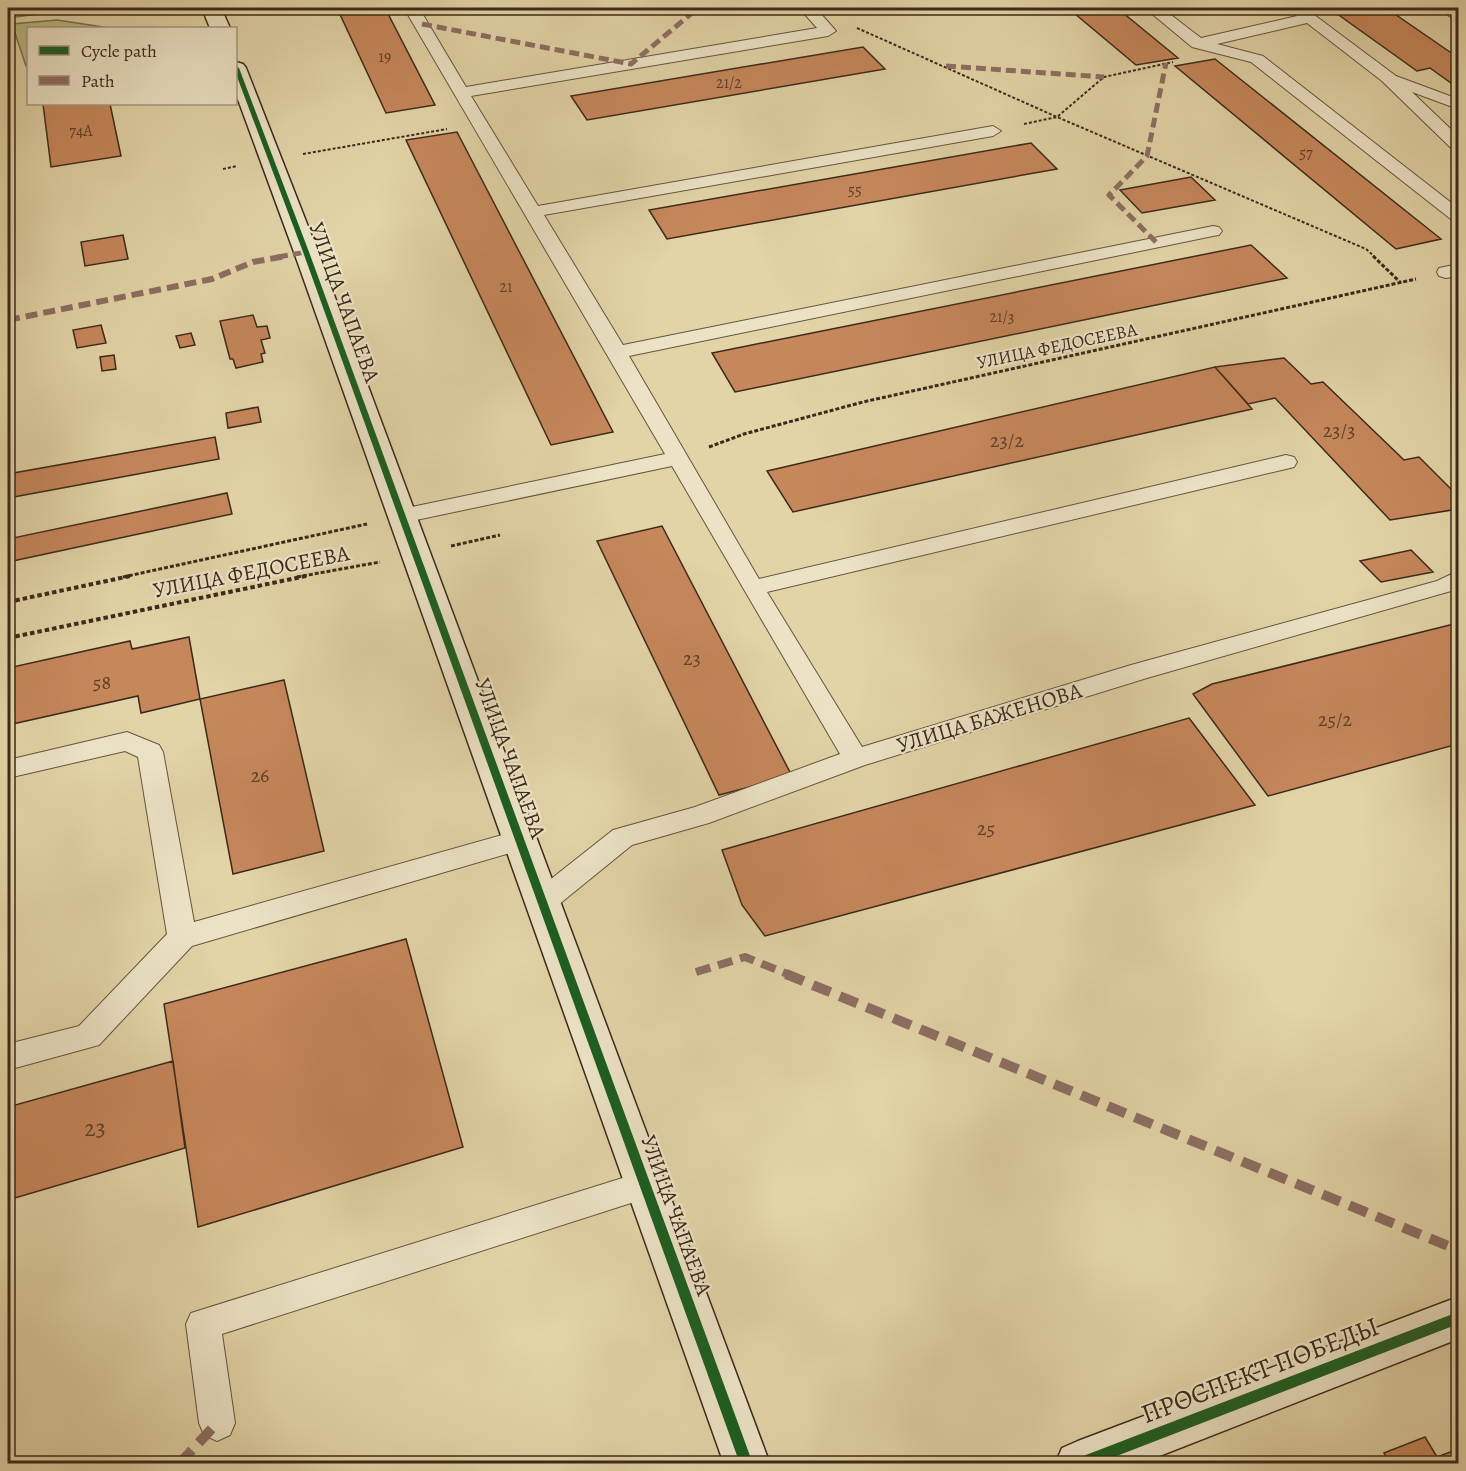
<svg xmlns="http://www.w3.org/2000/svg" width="1466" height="1471" viewBox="0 0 1466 1471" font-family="Alegreya,serif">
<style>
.green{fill:#b9bb83;stroke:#7a724f;stroke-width:1.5}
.building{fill:#c6875b;stroke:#3c291b;stroke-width:1.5}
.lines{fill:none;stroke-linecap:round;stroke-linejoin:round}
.lane-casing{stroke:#66543e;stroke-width:2}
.secondary-casing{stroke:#3c291b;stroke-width:3}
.path-far2{stroke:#3c291b;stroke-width:2;stroke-dasharray:3 2;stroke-linecap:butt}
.path-far1{stroke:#3c291b;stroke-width:3;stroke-dasharray:4 2;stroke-linecap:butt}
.path{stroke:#3c291b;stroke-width:4;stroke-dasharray:4.5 3;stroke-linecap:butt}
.lane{fill:#ece3c6;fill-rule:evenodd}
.secondary{fill:#ece3c6;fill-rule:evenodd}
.quiet-far3{stroke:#8d6e63;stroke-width:5;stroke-dasharray:10 5;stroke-linecap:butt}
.quiet-far2{stroke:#8d6e63;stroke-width:6;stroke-dasharray:12 6;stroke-linecap:butt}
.quiet-far1{stroke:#8d6e63;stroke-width:8;stroke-dasharray:15 8;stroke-linecap:butt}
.quiet{stroke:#8d6e63;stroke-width:10;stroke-dasharray:19 10;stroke-linecap:butt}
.cycleway-casing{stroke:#ece3c6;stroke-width:4}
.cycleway{fill:#1b5e20;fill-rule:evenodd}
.labels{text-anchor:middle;stroke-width:4.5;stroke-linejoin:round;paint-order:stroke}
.far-number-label{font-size:16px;fill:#5e402b}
.far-street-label{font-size:18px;fill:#3c291b;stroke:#ece3c6}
.number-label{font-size:20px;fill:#5e402b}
.street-label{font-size:22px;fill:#3c291b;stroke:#ece3c6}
.near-number-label{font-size:24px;fill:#5e402b}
.near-street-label{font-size:27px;fill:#3c291b;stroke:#ece3c6}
</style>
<rect width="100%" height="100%" fill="#e2d4a7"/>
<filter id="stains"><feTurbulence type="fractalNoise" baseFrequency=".00333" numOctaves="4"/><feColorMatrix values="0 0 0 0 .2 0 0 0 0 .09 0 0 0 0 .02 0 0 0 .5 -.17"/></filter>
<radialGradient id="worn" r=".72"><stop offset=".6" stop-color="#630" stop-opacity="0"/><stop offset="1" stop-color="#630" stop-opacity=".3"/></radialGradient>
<path class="green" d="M8,8H86L8,18Z
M57,20L110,28H28V67L26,66L12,24Z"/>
<path class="building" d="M337,8H385L435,105L386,113Z
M1068,8H1117L1178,58L1136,65Z
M1329,8H1386L1450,52L1458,51V88L1430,68L1417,71Z
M863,47L885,69L587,120L571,96Z
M1215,59L1441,239L1396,249L1175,66Z
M43,104H110L121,156L51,167Z
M457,132L613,432L551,445L406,140Z
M1031,143L1057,169L667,239L649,210Z
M1191,177L1215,200L1142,213L1120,190Z
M123,235L128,259L85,266L81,242Z
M1251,245L1287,278L735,392L712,353Z
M253,315L257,327L267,326L270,338L261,340L265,353L261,354L263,362L236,368L233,359H230L220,321Z
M101,325L106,343L77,348L73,330Z
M191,333L195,345L180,348L176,336Z
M114,355L116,369L102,371L100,357Z
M1284,358L1311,384L1323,382L1404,460L1419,457L1458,496V509L1390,520L1275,398L1248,404L1215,367Z
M1215,367L1252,409L793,512L767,471Z
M258,407L261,422L228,428L226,413Z
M215,437L219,459L8,498V474Z
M227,493L232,514L8,562V539Z
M662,526L792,776L719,795L597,541Z
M1411,550L1433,572L1381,582L1360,561Z
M1458,623V744L1268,796L1193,694L1212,684Z
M189,637L200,699L141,713L138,696L8,725V668L130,641L132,649Z
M284,680L324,851L233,874L200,699Z
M1189,718L1255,805L765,936L742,905L722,850Z
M406,939L463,1147L198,1227L164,1004Z
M173,1061L185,1148L8,1200V1107Z
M1425,1437L1437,1457L1458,1449V1464H1390L1384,1453Z"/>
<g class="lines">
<g class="lane-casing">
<path id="lane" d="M404,8H419L466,87L817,28L802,11L805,8H841L838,11L821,14L836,31L828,36L471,96L538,206L993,126L1001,131L993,136L544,215L623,345L1213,226L1219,227L1222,231L1219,235L1213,236L629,356L759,579L1286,455L1294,457L1297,462L1294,467L1286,469L767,592L862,747L1131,665L1437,581L1458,571V589L1147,678L865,765L709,823L632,845L552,910L542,913L532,910L528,902L532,894L613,830L695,807L840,754L672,466L402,523L394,521L391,516L394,511L402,509L665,454Z
M1145,8H1162L1201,38L1297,16L1289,8H1305L1396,76L1458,99V109L1412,92L1458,136V150L1452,149L1382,81L1307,23L1217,44L1263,56L1458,208V221L1452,220L1251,62L1192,47Z
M1439,8L1458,9V20L1453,19Z
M1458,264V276L1446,278L1439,276L1437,272L1439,268Z
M127,732L159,745L163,752L194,922L520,830L530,833L533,840L530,847L520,850L192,946L99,1045L8,1070V1044L79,1026L167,934L138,757L125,751L8,778V760Z
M645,1171L656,1175L661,1185L656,1195L222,1334L235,1423L230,1435L217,1441L204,1435L199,1423L186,1324L191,1313Z"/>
</g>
<g class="secondary-casing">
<path id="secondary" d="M202,8H221L230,28H210Z
M236,62L243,64L246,68L318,252L770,1464H724L294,252L236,94Z
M1458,1297V1339L1139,1464H1055L1062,1448L1078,1441Z"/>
</g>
<path class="path-far2" d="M857,28L1057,117L1366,249L1375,257
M1024,124L1057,117L1104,77L1173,62
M303,154L447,129
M223,169L237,166"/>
<path class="path-far1" d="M1373,256L1401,283
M709,447L744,434L863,402L1416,279
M451,546L500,535
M123,577L367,524
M297,577L380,562"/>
<path class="path" d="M8,602L130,576
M8,638L306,576"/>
<use href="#lane" class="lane"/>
<use href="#secondary" class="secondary"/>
<path class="quiet-far3" d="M422,24L631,64L698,8
M946,66L1104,77
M1156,242L1109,195L1147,156L1166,63
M278,257L306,252"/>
<path class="quiet-far2" d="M8,320L212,279L253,262L286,256"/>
<path class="quiet-far1" d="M696,972L745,957L790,975"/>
<path class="quiet" d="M786,974L1458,1250
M179,1464L217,1423"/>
<g class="cycleway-casing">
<path id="cycleway" d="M236,66L239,68L309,252L753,1464H740L303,252L236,74Z
M1458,1312V1324L1096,1464H1072L1074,1460L1078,1458Z"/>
</g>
<use href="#cycleway" class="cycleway"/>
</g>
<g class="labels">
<g class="far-number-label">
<text x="385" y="62">19</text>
<text x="729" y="88">21/2</text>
<text x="81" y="136">74А</text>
<text x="1306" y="158">57</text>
<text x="855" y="195">55</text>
<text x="506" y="292">21</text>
<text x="1002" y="322">21/3</text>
</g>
<g class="far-street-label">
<text transform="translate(1057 346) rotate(-12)" y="6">УЛИЦА ФЕДОСЕЕВА</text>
</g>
<g class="number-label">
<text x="1339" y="437">23/3</text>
<text x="1007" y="447">23/2</text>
<text x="692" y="665">23</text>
<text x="102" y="689">58</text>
<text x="1335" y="726">25/2</text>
<text x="260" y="782">26</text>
<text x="986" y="835">25</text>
</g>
<g class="street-label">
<text transform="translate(345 302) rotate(70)" y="8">УЛИЦА ЧАПАЕВА</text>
<text transform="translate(251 571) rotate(-11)" y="8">УЛИЦА ФЕДОСЕЕВА</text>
<text transform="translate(989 717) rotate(-17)" y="8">УЛИЦА БАЖЕНОВА</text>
<text transform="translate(511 758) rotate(70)" y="8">УЛИЦА ЧАПАЕВА</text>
<text transform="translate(677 1215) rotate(70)" y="8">УЛИЦА ЧАПАЕВА</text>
</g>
<g class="near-number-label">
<text x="95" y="1136">23</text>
</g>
<g class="near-street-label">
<text transform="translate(1260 1370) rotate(-21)" y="9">ПРОСПЕКТ ПОБЕДЫ</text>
</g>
</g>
<rect width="1466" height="1471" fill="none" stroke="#e2d4a7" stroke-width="30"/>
<rect x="9" y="9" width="1448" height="1453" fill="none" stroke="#3c291b" stroke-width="3"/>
<rect x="15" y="15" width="1436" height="1441" fill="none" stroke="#3c291b" stroke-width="1.5"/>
<rect x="27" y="27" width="210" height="78" fill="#ece3c6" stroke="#a69982" stroke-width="1.5"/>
<rect x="39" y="46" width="30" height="9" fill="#1b5e20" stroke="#a69982" stroke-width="1.5"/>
<text x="81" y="57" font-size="18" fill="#3c291b">Cycle path</text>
<rect x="39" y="76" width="30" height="9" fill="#8d6e63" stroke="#a69982" stroke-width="1.5"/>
<text x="81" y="87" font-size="18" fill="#3c291b">Path</text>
<rect width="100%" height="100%" filter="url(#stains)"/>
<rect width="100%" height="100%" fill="url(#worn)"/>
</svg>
